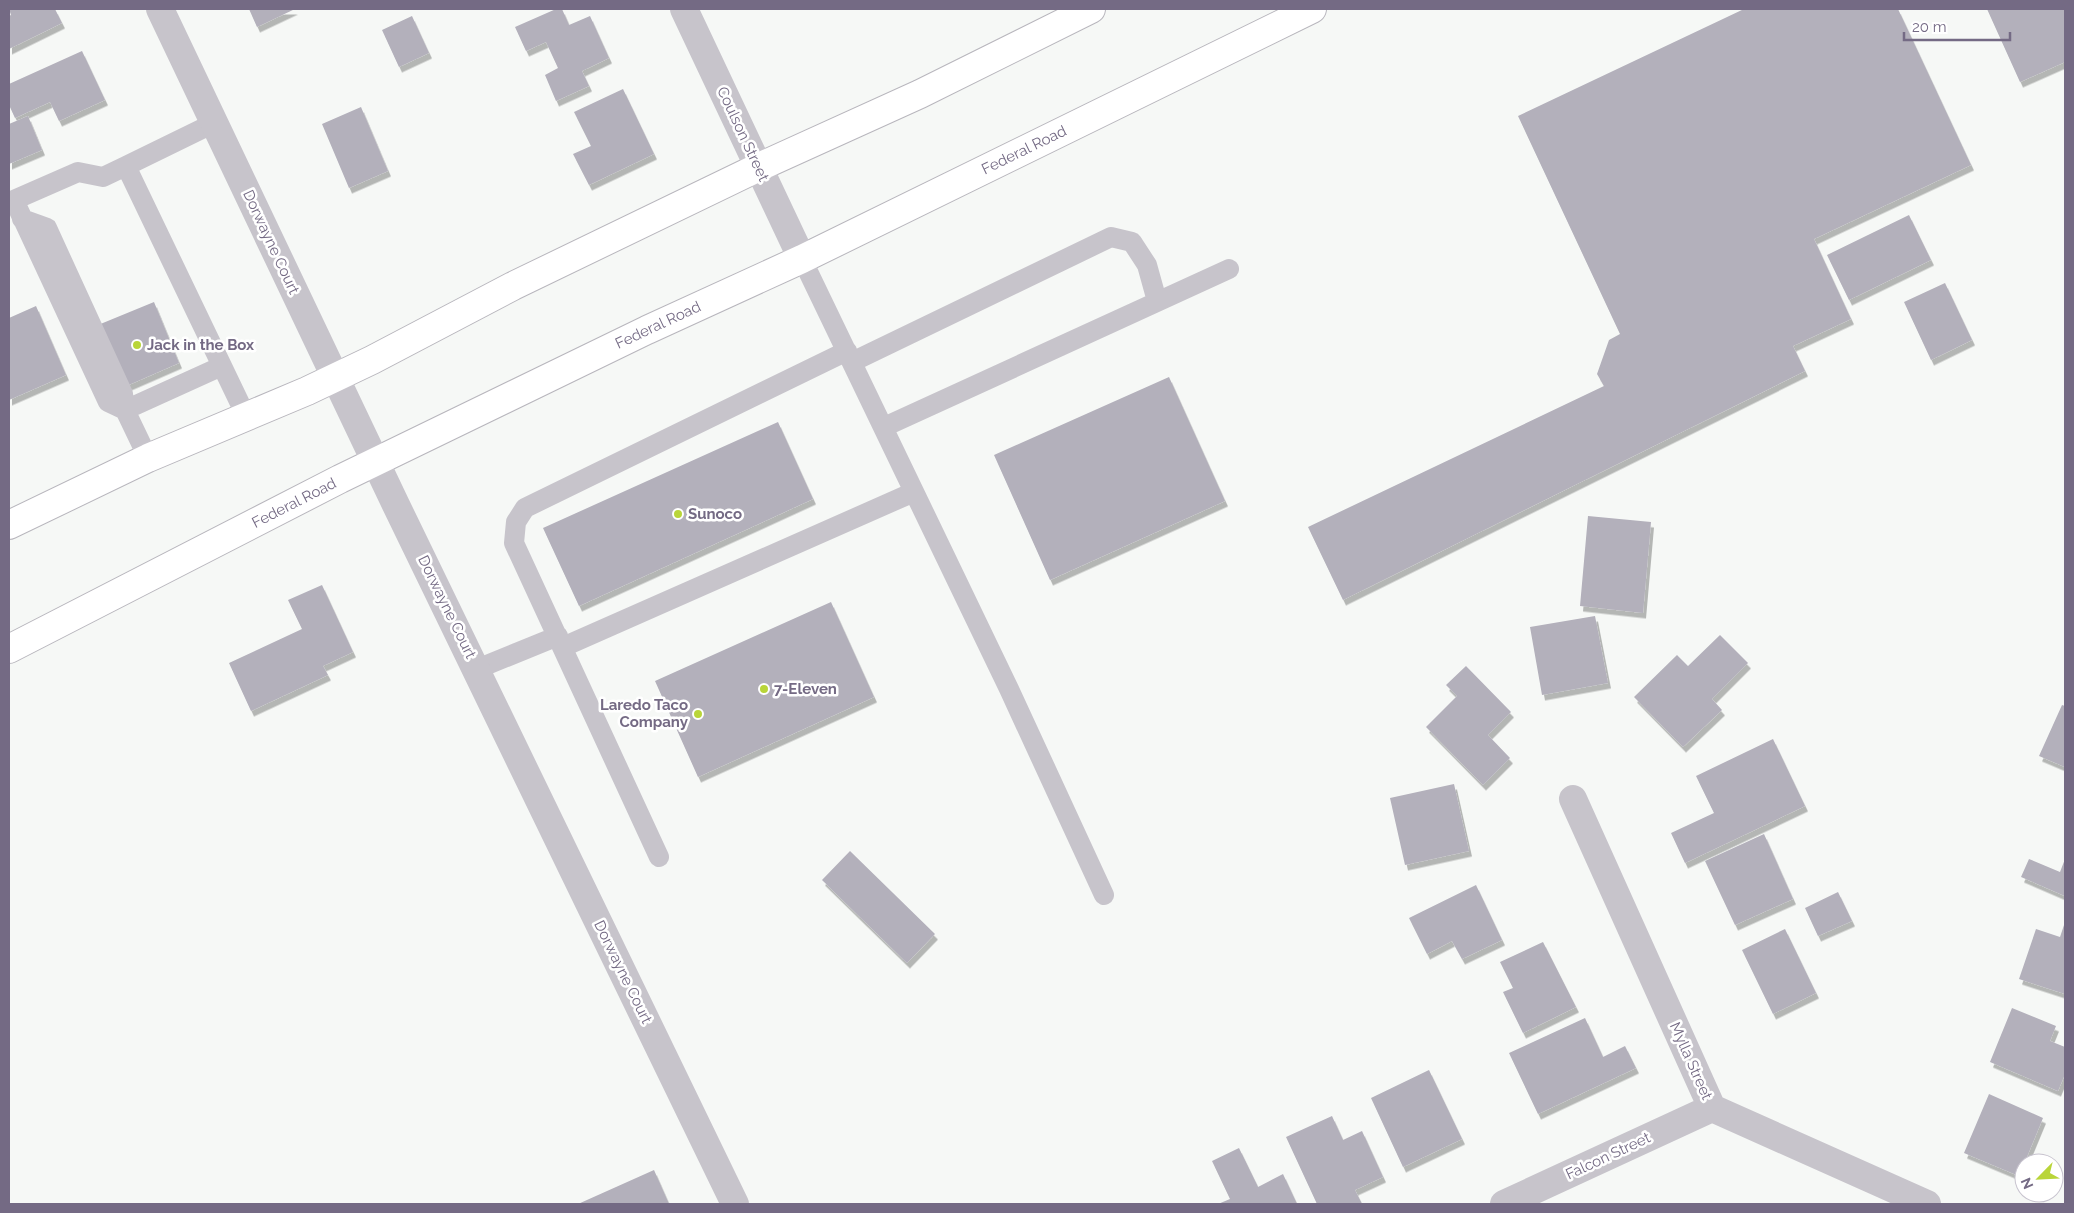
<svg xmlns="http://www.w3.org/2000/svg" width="2074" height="1213" viewBox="0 0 2074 1213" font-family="Raleway,sans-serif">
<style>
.building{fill:#b3b0bb;filter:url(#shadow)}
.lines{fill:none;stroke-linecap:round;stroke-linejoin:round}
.primary-casing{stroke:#b8b6bd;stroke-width:30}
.lane{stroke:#c7c4cb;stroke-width:20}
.street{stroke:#c7c4cb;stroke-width:28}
.primary{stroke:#fff;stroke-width:28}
.poi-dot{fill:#b9d539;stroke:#fff;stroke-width:2}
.labels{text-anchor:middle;stroke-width:5;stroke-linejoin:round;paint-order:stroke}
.street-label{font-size:15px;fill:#746a84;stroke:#fff}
.poi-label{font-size:15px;font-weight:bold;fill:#746a84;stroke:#fff;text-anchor:start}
</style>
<defs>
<filter id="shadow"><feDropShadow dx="3" dy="5.5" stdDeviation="0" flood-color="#0004"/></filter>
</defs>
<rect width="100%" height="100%" fill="#f6f8f6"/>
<path class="building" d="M9,9H55L62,23L9,49V16L11,15Z
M249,9H295L257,27Z
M556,9H562L569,25L590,16L609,58L582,71L589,86L556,101L545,75L558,68L546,42L526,51L515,27Z
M1744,9H1898L1971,165L1814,239L1851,319L1793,346L1805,371L1343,600L1308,527L1604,386L1597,374L1609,340L1620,334L1518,116Z
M1987,9H2065V62L2020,82Z
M412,16L429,53L399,67L382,30Z
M82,51L105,100L59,121L50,102L15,118L9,105V84Z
M623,89L654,154L589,185L573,154L591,146L574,112Z
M361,107L388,171L349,188L322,124Z
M28,116L42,150L9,164V124Z
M1909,215L1931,260L1849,300L1827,255Z
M1945,283L1972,340L1931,360L1904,302Z
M154,302L179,363L124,387L98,325Z
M36,306L66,375L9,400V318Z
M1169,377L1225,501L1050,580L994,455Z
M778,422L813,499L579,606L543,528Z
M1588,516L1651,522L1643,613L1580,606Z
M322,585L353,652L323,666L328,675L251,711L229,663L302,629L288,600Z
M831,602L874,697L698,777L655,681Z
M1595,616L1608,683L1542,695L1530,627Z
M1720,635L1748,663L1712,699L1722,710L1683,747L1634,697L1677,655L1688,666Z
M1466,666L1511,712L1488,735L1510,758L1483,785L1426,727L1457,696L1446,685Z
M2062,705L2065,706V767L2039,756Z
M1773,739L1805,806L1685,863L1671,833L1714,813L1696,776Z
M1454,784L1469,851L1405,865L1390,798Z
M1764,834L1793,899L1735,925L1705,861Z
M850,851L935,934L907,963L822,880Z
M2029,859L2060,872L2065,859V896L2021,877Z
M1476,885L1502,940L1462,959L1452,941L1427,954L1409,918Z
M1838,892L1852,921L1818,936L1805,908Z
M2065,922V994L2019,979L2036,929L2060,937Z
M1785,929L1816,993L1773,1014L1742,950Z
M1543,942L1576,1007L1523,1033L1503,992L1513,988L1500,962Z
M2012,1008L2056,1026L2050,1041L2065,1047V1074L2058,1091L1990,1062Z
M1585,1018L1603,1057L1625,1046L1636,1068L1538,1114L1509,1053Z
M1429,1070L1462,1139L1403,1167L1371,1098Z
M1989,1094L2043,1118L2019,1176L1964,1153Z
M1332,1116L1343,1140L1362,1131L1383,1177L1355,1190L1362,1204H1317L1286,1137Z
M1239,1148L1258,1187L1283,1174L1297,1204H1218L1230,1199L1212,1161Z
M654,1170L669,1204H578Z"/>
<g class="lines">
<g class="primary-casing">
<path id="primary" d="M9,525L148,458L307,391L372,360L513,286L759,167L920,94L1091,9
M9,649L340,479L647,330L802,259L1312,9"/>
</g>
<path class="lane" d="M214,123L126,166L246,416
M126,166L103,177L78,172L14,200L108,402L125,410L222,366
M22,219L47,228L123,394L125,410L148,458
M802,259L1009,689L1104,895
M852,362L1111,237L1132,242L1147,265L1157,301
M884,427L1229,269
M563,647L914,492
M477,669L558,636
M659,857L514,543L516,522L525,508L847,351"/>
<path class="street" d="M160,9L396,505L735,1204
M684,9L802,259
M1573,799L1712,1108L1927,1204
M1504,1204L1712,1108"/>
<use href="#primary" class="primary"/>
</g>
<g class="poi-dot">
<circle cx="137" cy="345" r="5"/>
<circle cx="678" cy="514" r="5"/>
<circle cx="764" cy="689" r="5"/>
<circle cx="698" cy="714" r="5"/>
</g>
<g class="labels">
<g class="street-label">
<text transform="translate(743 134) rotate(65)" y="5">Coulson Street</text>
<text transform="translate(1024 150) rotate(-26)" y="5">Federal Road</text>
<text transform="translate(271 242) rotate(65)" y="5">Dorwayne Court</text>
<text transform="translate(658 325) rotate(-25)" y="5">Federal Road</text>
<text transform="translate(294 503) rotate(-27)" y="5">Federal Road</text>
<text transform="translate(447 607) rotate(64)" y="5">Dorwayne Court</text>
<text transform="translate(623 972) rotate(64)" y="5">Dorwayne Court</text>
<text transform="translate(1691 1061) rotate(66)" y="5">Mylla Street</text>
<text transform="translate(1608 1156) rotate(-25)" y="5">Falcon Street</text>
</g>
<g class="poi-label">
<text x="147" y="350">Jack in the Box</text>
<text x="688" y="519">Sunoco</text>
<text x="774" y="694">7-Eleven</text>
<text x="688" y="710" text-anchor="end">Laredo Taco<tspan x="688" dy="17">Company</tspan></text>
</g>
</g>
<rect width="2074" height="1213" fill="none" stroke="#746a84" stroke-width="20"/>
<g transform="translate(2039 1178) rotate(246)"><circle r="24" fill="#ffffff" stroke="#c7c3ce"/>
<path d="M0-4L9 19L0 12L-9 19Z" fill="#b9d539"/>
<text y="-8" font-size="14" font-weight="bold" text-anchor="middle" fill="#746a84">N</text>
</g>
<path d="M1904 32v8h106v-8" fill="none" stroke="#746a84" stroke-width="2.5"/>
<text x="1912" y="32" font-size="15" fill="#746a84" stroke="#ffffff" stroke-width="4" paint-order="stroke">20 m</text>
</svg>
